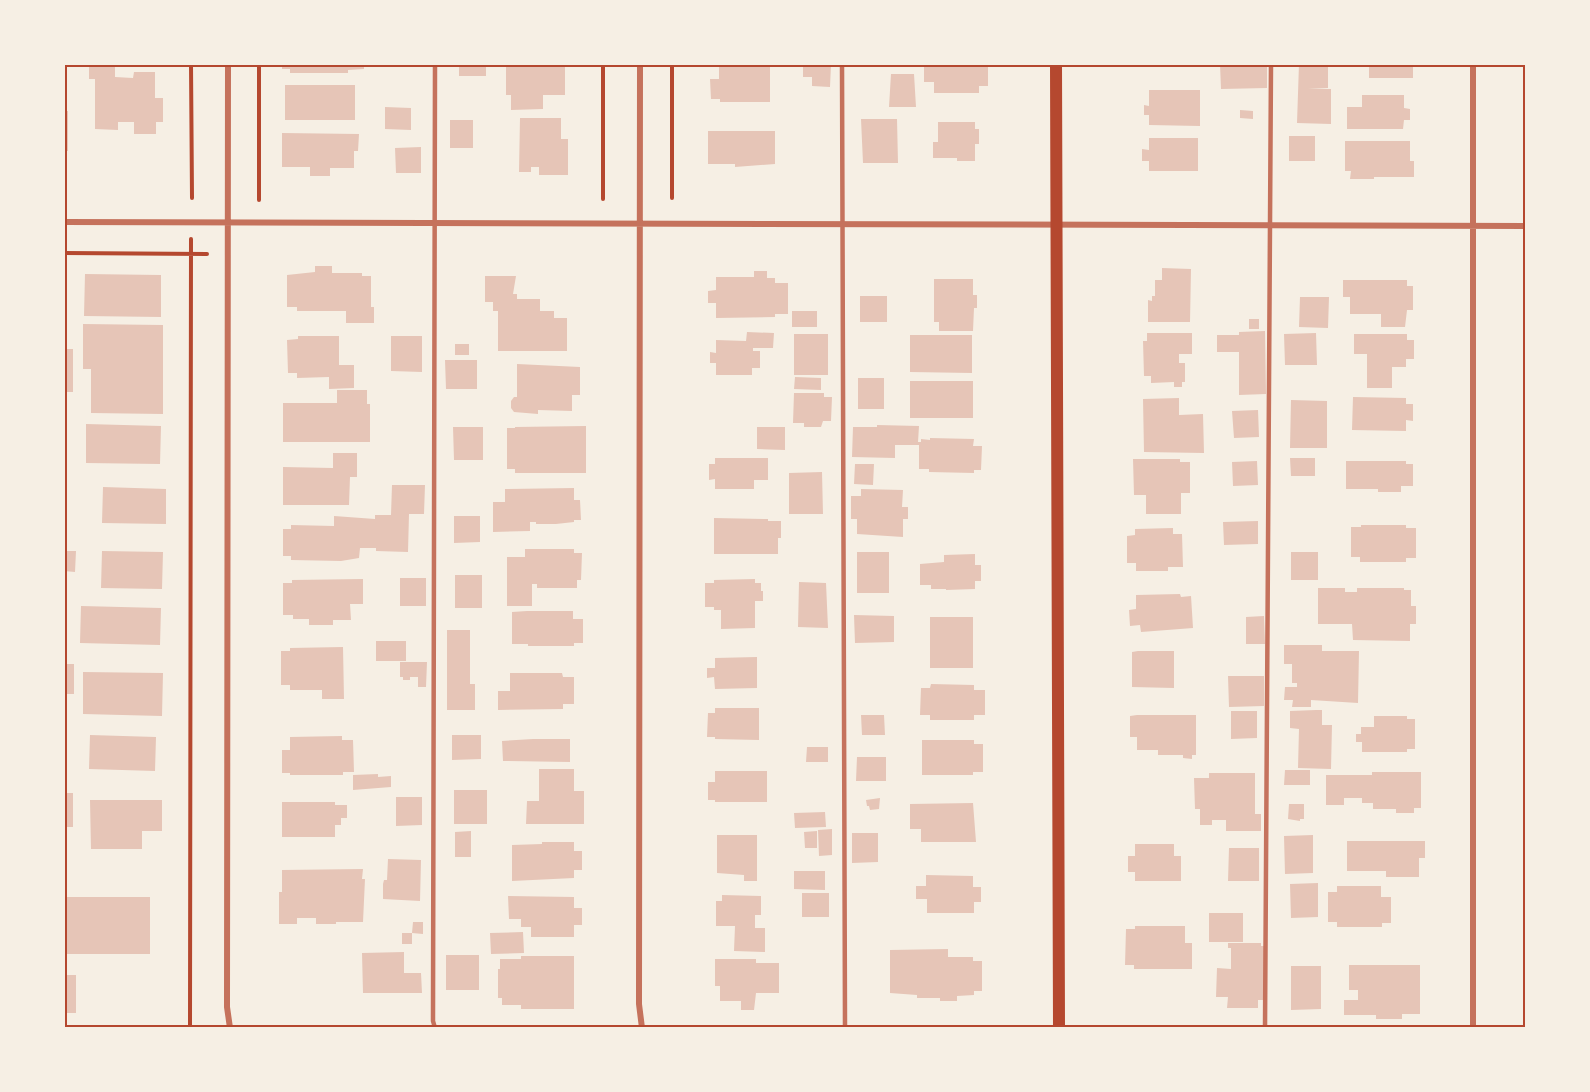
<svg xmlns="http://www.w3.org/2000/svg" width="1590" height="1092" viewBox="0 0 1590 1092" font-family="'Nunito Sans',sans-serif">
<style>
.building{fill:#e6c5b7}
.lines{fill:none;stroke-linecap:round;stroke-linejoin:round}
.path{stroke:#b5482f;stroke-width:4}
.service{stroke:#c5725c;stroke-width:4.5}
.minor{stroke:#c5725c;stroke-width:6}
.secondary{stroke:#b5482f;stroke-width:12}
.neatline{fill:none;stroke:#b5482f;stroke-width:2}
</style>
<rect width="100%" height="100%" fill="#f6efe4"/>
<path class="building" d="M89,64H115V77L133,78L134,72H155V98H163V122H156V134H134V122H118V130L95,129V79H89Z
M282,64H364V69L348,70V73H290V69H282Z
M459,64H486V76H459Z
M526,64H565V95H543V109L511,110V95H506V67H526Z
M803,64H831L830,87L812,86V77H803Z
M930,64L988,66V86H979V93H934V82H924V66H930Z
M1220,64H1267V88L1221,89Z
M1299,64H1328V88L1308,89H1331V124L1297,123Z
M1369,64H1413V78H1369Z
M719,65H770V102H720V99H711L710,79H719Z
M891,74H914L916,107H889Z
M285,85H355V120H285Z
M1149,90H1200V126L1149,125V115H1144V105L1149,106Z
M1362,95H1404V108L1410,109V120H1404L1403,129H1347V107H1362Z
M385,107L411,108V130L385,129Z
M1240,110L1253,111V119L1240,118Z
M64,111H68V151H64Z
M520,118H561V139H568V175H539V167H531V172H519Z
M861,119H897L898,163H863Z
M450,120H473V148H450Z
M938,122H975V129H979V144H975V161H957V158H933V142H938Z
M708,131H775V164L735,167V164H708Z
M282,133L359,134L358,151H354V168H330V176H310V167H282Z
M1289,136H1315V161H1289Z
M1149,138H1198V171H1149V161H1142V149L1149,150Z
M1345,141H1410V161H1414V177H1374V179H1350L1351,171H1345Z
M421,147V173H396L395,148Z
M315,266H332V273H362V276H371V307H374V323H346V311H297V307H287V275L315,272Z
M1162,268L1191,269L1190,322H1148V300L1152,301V296H1155V280H1162Z
M754,271H767V278H775V283H788V314H775V317L716,318V303H708V291L716,290V277H754Z
M85,274L161,275V317L84,316Z
M485,276H516L513,294H517V299H540V311H554V318H567V351H498V311H493V302H485Z
M934,279H973V295H977V308H974L973,331H939V322H934Z
M1343,280H1407V286H1413V310H1407L1405,327H1381V314H1350V297H1343Z
M860,296H887V322H860Z
M1300,297H1329L1328,328L1299,327Z
M792,311H817V327H792Z
M1249,319H1259V329H1249Z
M83,324L163,325V414L91,413V369H83Z
M1265,331L1266,394L1239,395V352H1217V335H1239V332Z
M747,332L774,333L773,348H753V351H760V368H752V375H716V363H710V352L716,353V340L746,341Z
M1147,333H1192V354H1179V363H1185V382H1182V387H1174V382L1151,383V376H1144L1143,341H1147Z
M1316,333L1317,365H1285L1284,334Z
M794,334H828V375H794Z
M1354,334H1407V340H1414V359H1406V367H1392V388H1367V354H1354Z
M910,335H972V373L910,372Z
M298,336H339V365H354V388L329,389V377L297,378V373H288L287,340L298,339Z
M391,336H422V372L391,371Z
M455,344H469V355H455Z
M64,349H73V392H64Z
M445,360H477V389H446Z
M517,364L580,367V395H572V411L538,410V414L514,412L511,408V401L514,397H517Z
M795,377L821,378V390L794,389Z
M858,378H884V409H858Z
M910,381H973V418H910Z
M337,390H367V404H370V442H283V403H337Z
M794,393H824V397H832L831,421H823L821,427H804V423H793Z
M1353,397L1406,398V404H1413V421L1406,420V431L1352,430Z
M1179,398V415L1203,414L1204,453L1144,452L1143,399Z
M1291,400L1327,401V448H1290Z
M1258,410L1259,437L1234,438L1232,411Z
M86,424L161,426L160,464L86,463Z
M877,425L919,426L918,442H921V439L930,440V438L974,439L973,446H982L981,470H974V473L929,472V469H919V445H895V458L852,457L853,427H877Z
M586,426V473H515V469H507V428H515V427Z
M453,427H483V460H454Z
M757,427H785V450L757,449Z
M333,453H357V477H350L349,505H283V467L333,468Z
M715,458H768V480H754V489H715V479L709,480V464H715Z
M1290,458H1315V476H1291Z
M1133,459H1180V462H1190V493H1181V514H1146V495H1134Z
M1257,461L1258,485L1233,486L1232,462Z
M1346,461H1406V464H1413V486H1401V492H1378V489H1346Z
M855,464H874L873,485L854,484Z
M822,472L823,514H789V473Z
M392,485H425L424,514H409L408,552L376,551V548H360L359,558L341,561L291,560V556H283V529H291V525L334,526V516L375,519V515H391Z
M103,487L166,489V524L102,523Z
M574,488V500H580L581,520H574V522L556,524H536V522H530V531L493,532V502H505V489Z
M861,489L903,490L902,507H908V519H903V537L857,534V519H851V496H861Z
M454,516H480V542L454,543Z
M714,518L768,519V521H781V538H778V554H714Z
M1258,521V544L1224,545L1223,522Z
M1361,525H1406V528H1416V558H1406V562H1360V557H1351V527H1361Z
M1173,528V534H1182L1183,567H1168V571H1136V563H1127V536L1135,535V529Z
M525,549H574V553H582L581,580H577V588H537V584H532V606H507V557H525Z
M64,551H76L75,572L64,571Z
M102,551L163,552L162,589L101,588Z
M857,552H889V593H857Z
M1291,552H1318V580H1291Z
M975,554V565H981V581H975V589L946,590V589H931V585H920V564L944,562V555Z
M455,575H482V608H455Z
M400,578H426V606H400Z
M363,579V604H350L351,620H333V625H309V619H293V615H283V583H292V580Z
M755,579V583H761V591H763V601H755V628L721,629V610H714V607H705V583H714V580Z
M799,582L826,583L828,628L798,627Z
M1318,588H1345V592H1357V588H1404V590H1411V606H1416V624H1410V641L1353,640L1352,624H1318Z
M1180,594L1181,597L1191,596L1193,628L1141,632L1140,625L1130,626L1129,610L1136,609V595Z
M81,606L161,608L160,645L80,643Z
M527,611H573V619H583V643H574V646H528V644H512V612Z
M854,615L894,616V642L855,643Z
M1264,616L1265,644H1246V617Z
M930,617H973V668H930Z
M447,630H470V684H475V710H447Z
M376,641H406V661H376Z
M1284,645H1322V651H1359L1358,703L1311,700V707H1292L1293,700H1284L1285,687H1297V683H1292V664H1284Z
M343,647L344,699H322V690H290V685H281V651H290V648Z
M1138,651H1174V688L1132,687V652Z
M757,657V688L715,689L714,677L707,678V668H715V658Z
M400,662H427L426,687H418V677H410V680H403V677H400Z
M64,664H74V694H64Z
M83,672L163,673L162,716L83,714Z
M510,673H562L563,677H574V704H563V709L498,710V691H510Z
M1228,676H1264V706L1229,707Z
M931,684L974,685V690H985V715H974V720H930V715H920L921,688H930Z
M715,708H759V740L715,739V737H707L708,713H715Z
M1316,710H1322V725H1332L1331,769L1298,768L1299,729L1290,728V711Z
M1231,711H1257V738L1231,739Z
M861,715H884L885,735H862Z
M1137,715H1196V755H1192V759L1183,758V755H1158V750H1137V737H1130V716Z
M1374,716H1407V719H1415V749H1407V752H1362V742H1356V734H1361V727H1374Z
M90,735L156,737L155,771L89,769Z
M452,735H481V759L452,760Z
M342,736V740H353L354,772H343V775H290V773H282V750H290V737Z
M533,739H570V762L503,761L502,741Z
M922,740H974V744H983V772H973V775H922Z
M807,747H828V762H806Z
M857,757H886V781H856Z
M539,769H574V791H584V824H526L527,801H539Z
M1285,770H1310V785H1284Z
M715,771H767V802H715V800H708V782H715Z
M1372,772H1421V808H1414V813H1396V809H1373V803H1362V798H1344V805H1326V775H1372Z
M1209,773H1255V814H1261V831H1226V820H1212V825H1200V809H1195L1194,778H1209Z
M378,774V777L391,776V787L353,790V775Z
M454,790H487V824H454Z
M64,793H73V827H64Z
M396,797H422V825L396,826Z
M880,798L879,809L870,810L869,806H867L866,800Z
M90,800H162V831H142V849H91Z
M282,802H335V805H347V818H341V825H335V837H282Z
M973,803L976,842H921V829H910V804Z
M1289,804H1304V819H1300V821L1288,819Z
M825,812L826,827L795,828L794,813Z
M832,829V855L819,856L818,830Z
M471,831V857H455V832Z
M817,831V848H805L804,832Z
M852,833H878V862L852,863Z
M717,835H757V881H744V875L717,873Z
M1313,835V873L1285,874L1284,836Z
M1347,841H1425V858H1419V877H1386V871H1347Z
M542,842H574V851H582V870H574V878L512,881V845L542,844Z
M1135,844H1174V856H1181V881H1135V872H1128V856H1135Z
M1229,848H1259V881H1228Z
M388,859L421,860L420,901L383,899V884L384,880H387Z
M363,869L362,879H365L363,922H336V924H316V918H297V924H279V892H282V870Z
M794,871H825V890L794,889Z
M926,875L973,876V887H981V902H974V913H927V899H916V886H926Z
M1318,883V917L1291,918L1290,884Z
M1337,886H1381V897H1391V923H1382V927H1337V922H1328V892H1337Z
M802,893H829V917H802Z
M722,895L761,896V915H755V928H765V952L734,951L735,926H716V901H722Z
M508,896L574,897V908H582V925H574V937H531V927H521V919H509Z
M64,897H150V954H64Z
M1209,913H1243V942H1209Z
M413,922H423V934L412,933Z
M1135,926H1185V943H1192V969H1134V965H1125L1126,929H1135Z
M523,932L524,953L491,954L490,933Z
M402,933H412V944H402Z
M1228,943H1261V946H1265L1264,1000H1258V1008H1227L1228,997H1216L1217,968L1231,969V948H1228Z
M948,949V957H973V961H982V991H974V995L957,996V1001H940V998H917V995L890,993V950Z
M404,952V973H421L422,993H363L362,953Z
M446,955H479V990H446Z
M521,956H574V1009H521V1005H502V998H498V969H500V959H521Z
M715,959H756V963H779V993H756L754,1010H741V1001H720V986H715Z
M1349,965H1420V1014H1402V1019H1376V1015H1344V1000H1358V990H1349Z
M1291,966H1321V1009L1291,1010Z
M64,975H76V1013H64Z"/>
<g class="lines">
<path class="path" d="M191,64L192,198
M259,64V200
M603,64V199
M672,198V64
M64,253L207,254
M190,1028L191,239"/>
<path class="service" d="M435,64L433,1021L435,1028
M842,64L845,1028
M1265,1028L1271,64"/>
<path class="minor" d="M228,64L227,1007L230,1028
M640,64L639,1004L642,1028
M64,222L1526,226
M1473,1028V64"/>
<path class="secondary" d="M1056,64L1059,1028"/>
</g>
<rect width="1590" height="1092" fill="none" stroke="#f6efe4" stroke-width="132"/>
<rect x="66" y="66" width="1458" height="960" class="neatline"/>
</svg>
